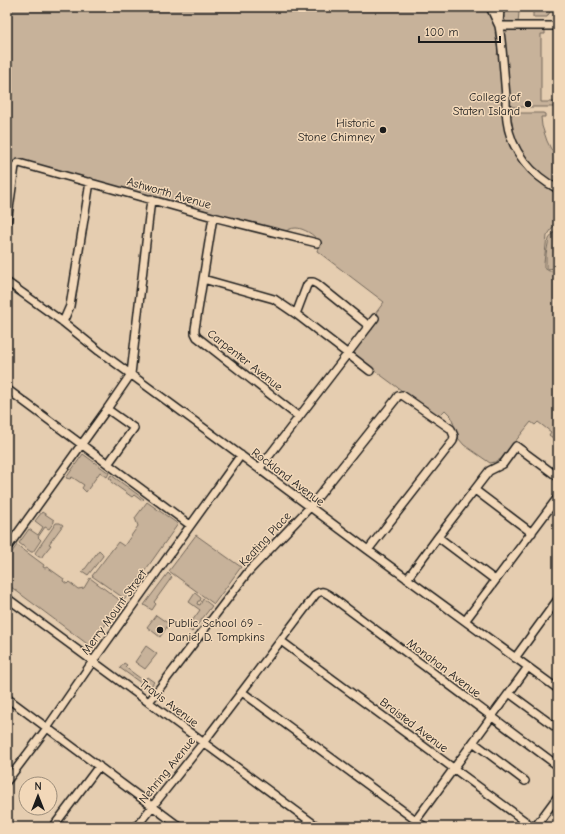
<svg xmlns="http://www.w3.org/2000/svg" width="565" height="834" viewBox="0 0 565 834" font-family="'Comic Neue',sans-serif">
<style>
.green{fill:#c7b29a;stroke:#72675b}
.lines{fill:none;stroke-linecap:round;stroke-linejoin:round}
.minor-casing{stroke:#1c1c1c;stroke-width:10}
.minor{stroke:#f2d8b9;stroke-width:7}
.poi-dot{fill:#1c1c1c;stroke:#f2d8b9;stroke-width:1.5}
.labels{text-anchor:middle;stroke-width:3;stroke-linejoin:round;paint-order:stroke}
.poi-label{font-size:12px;fill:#1c1c1c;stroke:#f2d8b9;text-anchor:end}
.street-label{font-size:12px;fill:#1c1c1c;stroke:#f2d8b9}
</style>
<rect width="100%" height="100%" fill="#e5cdb0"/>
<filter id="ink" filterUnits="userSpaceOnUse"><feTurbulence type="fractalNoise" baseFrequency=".025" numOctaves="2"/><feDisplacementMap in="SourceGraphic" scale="8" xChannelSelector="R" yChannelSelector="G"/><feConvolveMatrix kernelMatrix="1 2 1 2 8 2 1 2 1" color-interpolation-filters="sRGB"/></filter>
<g filter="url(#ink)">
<path class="green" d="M7,7H489L493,20L497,32H495L498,51L497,55H498L499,52L503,112L514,151L558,192V220L547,236L544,263V268L546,269V254L549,239L558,227V268L546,269L549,271H558V442L549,435L551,432L538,422L535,425L531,422L501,459L495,462L490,463L464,445L458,438L451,416L445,410L438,417L436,416L355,356L353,354L354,351L379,318L375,314L384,302L317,251C318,248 320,244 318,241C315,235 303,228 296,228C291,228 288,230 284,232L24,161C17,161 14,161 10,167L7,168Z
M533,7H553L547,17H533Z
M512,9L519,12L518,23H507L504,19L503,13Z
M509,29H544L545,30V34H541V102H558V107H514L509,105L508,102L504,35L505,32H507V31Z
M515,113H543L545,114V117H541L542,126L547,141L551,149L558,158V185C532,172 513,147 510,117L512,114Z
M83,454L109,473L107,477L100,472L86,492L82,488L84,485L72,477L70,479L66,478Z
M111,475L144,499L142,501L134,495L132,497L111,482L112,480L109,478Z
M147,502L178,524L125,599L92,576L118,542L124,546L138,526L135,518Z
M42,512L54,520V522L49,529L45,527L38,537L41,540L33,552H31L19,543L29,529L38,535L43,527L35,521Z
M56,523H60L63,525L49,544L51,545L43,555L42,557H39L35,554V553Z
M196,535L241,567L214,604L169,571Z
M17,545L44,565L43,567L45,568L47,567L64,579L63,581L67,584L69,582L78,589L84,588L90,578L122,602L90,646L7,584V559Z
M99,550L102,553L103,556L88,575L82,571L84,569H85Z
M168,573L172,577L154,602L156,604L152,610L144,605Z
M195,593L201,598L200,601H198L197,604L200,605L203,599L212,606L192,632L187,628L200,610L189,602Z
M156,615L169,624L160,637L147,627Z
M146,646L157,654L145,669L135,662Z
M124,663L127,665L125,667L144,681L147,677L154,682L149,689L120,668Z"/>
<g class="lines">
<g class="minor-casing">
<path id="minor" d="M490,7L499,26L500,32C503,53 504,75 506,96C506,104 506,112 507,121C511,151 531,175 558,189
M499,26H558
M499,26L500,7
M213,217L195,329V333L197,337L299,417
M7,223L15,166L17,164L19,163L213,217L317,243
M203,279L274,299L296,314L370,371
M7,282L63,322L99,351L235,451L368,550L558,689
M296,314L307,285L310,282H313L317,284L369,326
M63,322L70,306L90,182
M7,389L190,525
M107,409L134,428L108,464
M259,469L375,318
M475,490L532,533
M438,537L495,580
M7,548L107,409L131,374L151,199
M407,579L438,537L489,471L503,464L516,446L558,477
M7,598L318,827
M465,621L558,497
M281,641L533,827
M515,658L558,599
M242,692L425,827
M509,693L558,729
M7,698L180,827
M149,702L248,572L310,507L396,399L398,396L402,395L451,429L454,436L453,441L368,550
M473,742L525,781
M7,781L47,728L93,661L241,455
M53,827L99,766
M136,827L203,743L316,594C322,590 324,592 329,595L558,766
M411,827L528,667
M535,827L558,796"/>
</g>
<use href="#minor" class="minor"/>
</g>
</g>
<g class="poi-dot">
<circle cx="528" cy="104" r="4"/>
<circle cx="383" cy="130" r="4"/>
<circle cx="160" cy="630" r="4"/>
</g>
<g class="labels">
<g class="poi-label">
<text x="520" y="101">College of<tspan x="520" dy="14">Staten Island</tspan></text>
<text x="375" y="127">Historic<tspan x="375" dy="14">Stone Chimney</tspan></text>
<text x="168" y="627" text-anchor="start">Public School 69 -<tspan x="168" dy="14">Daniel D. Tompkins</tspan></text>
</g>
<g class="street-label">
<text transform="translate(169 193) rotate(16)" y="4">Ashworth Avenue</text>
<text transform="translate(245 360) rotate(38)" y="4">Carpenter Avenue</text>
<text transform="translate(288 477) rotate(37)" y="4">Rockland Avenue</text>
<text transform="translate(265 539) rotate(-47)" y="4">Keating Place</text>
<text transform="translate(114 612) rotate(-54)" y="4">Merry Mount Street</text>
<text transform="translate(444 668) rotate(37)" y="4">Monahan Avenue</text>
<text transform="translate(169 703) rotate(37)" y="4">Travis Avenue</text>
<text transform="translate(414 725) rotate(37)" y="4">Braisted Avenue</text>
<text transform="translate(167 770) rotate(-51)" y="4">Nehring Avenue</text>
</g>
</g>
<rect width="565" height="834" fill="none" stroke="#f2d8b9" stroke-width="24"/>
<rect x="12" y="12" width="541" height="810" fill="none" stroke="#1c1c1c" stroke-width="1.5" filter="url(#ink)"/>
<g transform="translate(38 796)"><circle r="19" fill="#f2d8b9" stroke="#9c8d7a"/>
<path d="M0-3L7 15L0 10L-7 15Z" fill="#1c1c1c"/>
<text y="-6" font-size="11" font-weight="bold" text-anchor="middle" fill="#1c1c1c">N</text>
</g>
<path d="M419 36v6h81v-6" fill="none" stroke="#1c1c1c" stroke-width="2"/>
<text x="425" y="36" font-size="12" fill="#1c1c1c" stroke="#f2d8b9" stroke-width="3" paint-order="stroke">100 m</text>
</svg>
